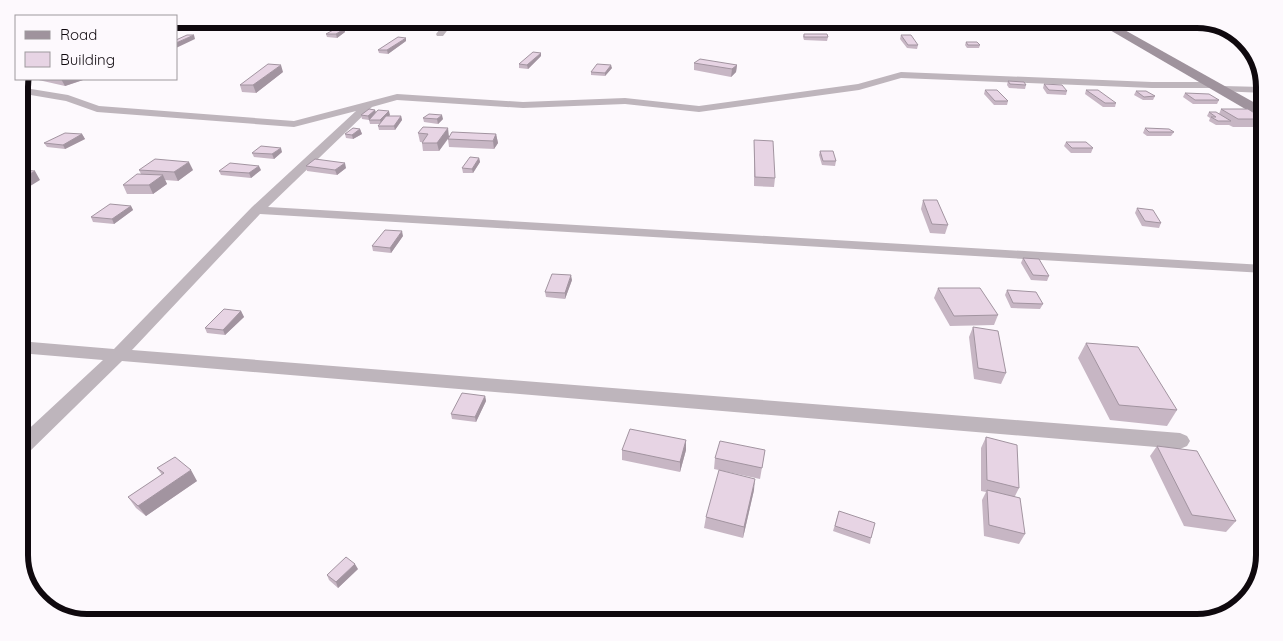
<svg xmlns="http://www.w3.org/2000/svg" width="1283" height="641" viewBox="0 0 1283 641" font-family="Quicksand,sans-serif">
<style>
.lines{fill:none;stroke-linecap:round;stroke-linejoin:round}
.street{fill:#beb5bc;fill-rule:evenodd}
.secondary{fill:#9f939d;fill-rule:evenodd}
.wall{fill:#c7b6c4}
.shaded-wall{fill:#a294a0}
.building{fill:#e7d4e4;stroke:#a294a0}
.rim{fill:none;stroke:#0f090e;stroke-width:6}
</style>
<rect width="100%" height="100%" fill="#fdf9fd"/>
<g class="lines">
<path class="street" d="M228,19C241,18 264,17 275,24L271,26L232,21Z
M448,19H456L443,36H437L436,34Z
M821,19L884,22L888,24L884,26L825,21Z
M901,72L1152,82H1213L1218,85L1213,88H1152L901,78L859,90L699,112L625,104L523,108L397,100L372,107L268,207L1264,265V273L260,214L132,350L1180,433L1187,436L1190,441L1187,446L1180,449L122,361L26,455L19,458V438L103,360L19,353V341L114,349L252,207L356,111L294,127L97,112L66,101L19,93V87L68,95L99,106L294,121L397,94L523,102L625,98L699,106L858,84Z
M1222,86L1264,87V93L1219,91L1217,89Z"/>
<path class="secondary" d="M1091,19H1105L1264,108V118L1259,117Z"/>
</g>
<path class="wall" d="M281,19H297L290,22L282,21Z
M344,19H357L353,22L345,21Z
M665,19H679V22H665Z
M799,19L812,27L811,31L800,30Z
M969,20L978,23L977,27L971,26L968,23Z
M344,29L345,32L337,38L327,37L326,34Z
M804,34L828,37L827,41L804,40L803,37Z
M901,35L918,45L917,49L907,48L900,39Z
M406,41L388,54L379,53L378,50Z
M966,42L980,45L979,48H967L965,45Z
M541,56L528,69L519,68V64Z
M694,63L737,65L736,72L731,77L694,70Z
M612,68L605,76L591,75V72Z
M283,72L256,93L242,92L240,85Z
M34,79H86L65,86Z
M1008,81L1026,85L1025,89L1009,88L1007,85Z
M1044,84L1067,91L1066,95L1047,94L1043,88Z
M985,90L1008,101L1007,105H994L984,94Z
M1086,90L1116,103L1115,107H1103L1085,94Z
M1136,91L1155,96L1153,100H1143L1134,95Z
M1185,93L1219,100L1217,104H1193L1183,97Z
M1221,109L1264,118V120L1260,127H1233L1229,125H1216L1209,121L1210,118L1207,116L1209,112L1219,114Z
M375,110L376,112L390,115L389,116H401L402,120L395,130H379L378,126L380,124H370L369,120L362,119L361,115Z
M423,118L443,119L438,124L424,122Z
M423,127L449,136L496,134L498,143L494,149L449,147L448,139L439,151H423L422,143V142H420L418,133Z
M1145,128L1174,132L1171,136H1147L1143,133Z
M360,129L362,134L353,139L346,138L345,134Z
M82,134L85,139L65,149L47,147L44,143Z
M754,140L775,178L774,187L754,186Z
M1066,142L1093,148L1091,153H1071L1064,146Z
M820,151L836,161L835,166L822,165L819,155Z
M282,152L274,159L254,157L252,153Z
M479,158L480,162L473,173H463L462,168Z
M306,166L346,168L337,175L307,171Z
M139,170H193L178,181L165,180L167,184L153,194H127L123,185L141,174Z
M261,170L251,178L221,175L219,171Z
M923,200L948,225L945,234L930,233L921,209Z
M131,206L133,210L114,224L93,222L91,217Z
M1137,208L1161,223L1159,228L1142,226L1135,213Z
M403,236L391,253L373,251L372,246Z
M1023,258L1049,276L1047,281L1031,280L1021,263Z
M572,280L565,299L546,297L545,292Z
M938,288L998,315L994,325L950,326L934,298Z
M1007,290L1043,304L1040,309L1011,308L1005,295Z
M241,311L244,317L225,335L207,333L205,328Z
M973,327L1006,373L1001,384L974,379L969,337Z
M1086,343L1177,410L1167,426L1110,420L1078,358Z
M485,396L486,401L476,422L452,419L451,414Z
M986,437L1019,488L1015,496L1025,534L1019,544L984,536L982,500L986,492L981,491V448Z
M686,440V450L680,472L622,460V450Z
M1157,446L1236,521L1226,532L1184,526L1150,456Z
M765,450L760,479L714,469L715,458Z
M157,468L197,481L146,516L136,508L128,497L162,475Z
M754,490L743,538L704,528L706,517Z
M839,511L871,538L870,544L833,531Z
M358,569L338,588L329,580L327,575Z"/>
<path class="shaded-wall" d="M289,19H297L290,22Z
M344,29L345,32L337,38L336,34Z
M194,35L195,39L176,48V43Z
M406,38V41L388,54L387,50Z
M541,53V56L528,69L527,65Z
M281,65L283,72L256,93L253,85Z
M611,65L612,68L605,76V73Z
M737,65L736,72L731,77L732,69Z
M61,79H86L65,86Z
M375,110L376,114L369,120L368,116Z
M389,111L390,115L381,124L380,120Z
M442,115L443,119L438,124L437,119Z
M401,116L402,120L395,130L394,126Z
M448,128L449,137L439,151L437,143Z
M360,129L362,134L353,139L352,135Z
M82,134L85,139L65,149L63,145Z
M496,134L498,143L494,149L493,141Z
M281,148L282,152L274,159L272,154Z
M479,158L480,162L473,173L472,169Z
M189,162L193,170L178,181L174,172Z
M345,163L346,168L337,175L335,170Z
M259,166L261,170L251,178L249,173Z
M35,171L40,180L19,193V180Z
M163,175L167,184L153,194L149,185Z
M131,206L133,210L114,224L112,219Z
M402,231L403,236L391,253L390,248Z
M571,275L572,280L565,299V293Z
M241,311L244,317L225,335L223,330Z
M485,396L486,401L476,422L475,417Z
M686,440V450L680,472V462Z
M191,470L197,481L146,516L138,506Z
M755,479L754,490L743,538L744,527Z
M355,564L358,569L338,588L336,582Z"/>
<path class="building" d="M799,19H810L812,27H801Z
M969,20H976L978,23H972Z
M335,29H344L336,34H326Z
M804,34H827L828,37H804Z
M187,35H194L176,43V40Z
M901,35H911L918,45H908Z
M398,37L406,38L387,50H378Z
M966,42H977L980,45H968Z
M533,52L541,53L527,65L519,64Z
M700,59L737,65L732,69L694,63Z
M268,64L281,65L253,85H240Z
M597,64L611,65L605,73L591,72Z
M1008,81L1024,82L1026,85L1010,84Z
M1044,84L1062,85L1067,91L1049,90Z
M985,90H997L1008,101H995Z
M1086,90H1098L1116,103H1105Z
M1136,91H1146L1155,96L1144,97Z
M1185,93L1209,94L1219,100H1195Z
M369,109L375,110L368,116L361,115Z
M1221,109H1248L1264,119H1238Z
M378,110L389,111L380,120H369Z
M1209,112H1216L1231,121H1218L1211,117H1216Z
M429,114L442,115L437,119L423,118Z
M386,116H401L394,126H378Z
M423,127L448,128L437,143H422L428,134L418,133Z
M353,128L360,129L352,135L345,134Z
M1145,128L1169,129L1174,132H1149Z
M452,132L496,134L493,141L448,139Z
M65,133L82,134L63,145L44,143Z
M754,140L773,141L775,178L755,177Z
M1066,142H1086L1093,148H1072Z
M261,146L281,148L272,154L252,153Z
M820,151H833L836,161H823Z
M470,157L479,158L472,169L462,168Z
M155,159L189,162L174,172L139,170Z
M315,159L345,163L335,170L306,166Z
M230,163L259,166L249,173L219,171Z
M19,170L35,171L19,180Z
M137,174L163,175L149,185H123Z
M923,200H937L948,225L932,224Z
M110,204L131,206L112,219L91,217Z
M1137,208L1153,210L1161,223L1145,221Z
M385,230L402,231L390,248L372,246Z
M1023,258L1039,259L1049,276L1033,275Z
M552,274L571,275L565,293L545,292Z
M938,288H980L998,315L954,316Z
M1007,290L1036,292L1043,304L1013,303Z
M224,309L241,311L223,330L205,328Z
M973,327L998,331L1006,373L978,368Z
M1086,343L1138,347L1177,410L1119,405Z
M462,393L485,396L475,417L451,414Z
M630,429L686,440L680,462L622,450Z
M986,437L1017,445L1019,488L987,480Z
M720,441L765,450L762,468L715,458Z
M1157,446L1197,451L1236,521L1192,515Z
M175,457L191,470L138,506L128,497L164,473L157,468Z
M719,470L755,479L744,527L706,517Z
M987,490L1020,498L1025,534L989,525Z
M839,511L875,523L871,538L835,526Z
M346,557L355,564L336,582L327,575Z"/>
<path d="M0 0H1283V641H0ZM87 28H1197A59 59 0 0 1 1256 87V555A59 59 0 0 1 1197 614H87A59 59 0 0 1 28 555V87A59 59 0 0 1 87 28Z" fill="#fdf9fd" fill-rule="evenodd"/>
<path class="rim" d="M87 28H1197A59 59 0 0 1 1256 87V555A59 59 0 0 1 1197 614H87A59 59 0 0 1 28 555V87A59 59 0 0 1 87 28Z"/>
<rect x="15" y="15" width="162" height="65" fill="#fdf9fd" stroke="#9e999d"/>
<rect x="25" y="31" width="25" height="8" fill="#9f939d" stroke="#9e999d"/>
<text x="60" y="40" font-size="15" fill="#0f090e">Road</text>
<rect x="25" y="52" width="25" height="15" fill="#e7d4e4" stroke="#9e999d"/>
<text x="60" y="65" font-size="15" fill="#0f090e">Building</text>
</svg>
